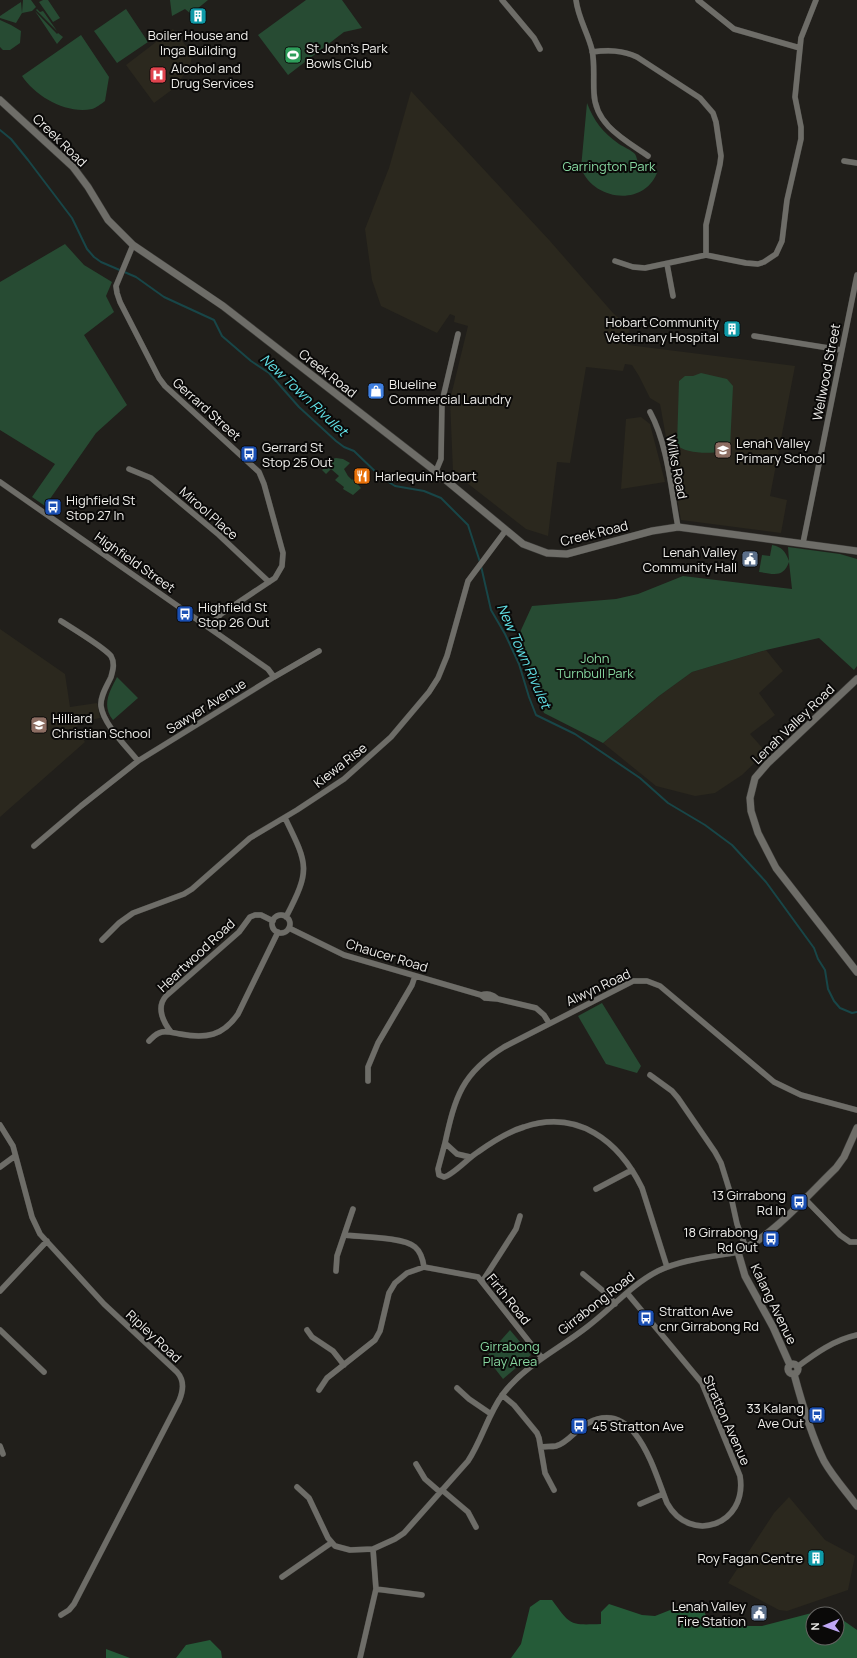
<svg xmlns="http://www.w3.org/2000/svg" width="857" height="1658" viewBox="0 0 857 1658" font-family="Manrope,sans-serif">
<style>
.built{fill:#2b281e}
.green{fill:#274b33}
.forest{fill:#255b38}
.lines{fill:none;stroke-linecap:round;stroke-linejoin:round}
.stream{stroke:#184648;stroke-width:2}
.minor-casing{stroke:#3d3c39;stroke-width:6}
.tertiary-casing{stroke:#3d3c39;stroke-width:8}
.minor{stroke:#6e6d68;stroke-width:5.5}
.tertiary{stroke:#6e6d68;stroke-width:7}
.labels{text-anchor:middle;stroke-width:4;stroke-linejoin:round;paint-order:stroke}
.poi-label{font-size:13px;fill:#f0efec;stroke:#0a0908;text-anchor:start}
.street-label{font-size:13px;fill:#f0efec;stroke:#0a0908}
.park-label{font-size:13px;fill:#87d7a0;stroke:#0a0908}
.water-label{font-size:14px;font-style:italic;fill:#61e0e6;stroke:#0a0908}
</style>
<rect width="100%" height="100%" fill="#211f1b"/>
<path class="built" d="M173,29L192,54L191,62L177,86L154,103L126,65Z
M411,91L550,241L613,313L629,327L628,345L795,366L770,496L787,500L781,533L681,520L660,404L650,398L639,376L632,365L625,364L623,371L586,367L570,463L557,462L548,536L526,529L453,472L450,400L468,326L454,322L455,316L450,314L437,333L381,306L372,280L365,229L389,168Z
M641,417L650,424L665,482L621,489L626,419Z
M0,629L65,674L70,707L97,703L100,718L81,722L75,728L85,742L0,817Z
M766,650L783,671L759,693L775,715L750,734L766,752L742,775L715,793L695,796L656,786L603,743L659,696L692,672Z
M789,1497L825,1540L855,1556L848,1590L787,1611L779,1610L728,1583L774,1513Z"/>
<path class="green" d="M23,0H31L36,7L32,11L22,13L16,23L0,18V16L21,2L22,13Z
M43,0H48L60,18L53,22L39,2Z
M170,0H208L191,14L185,9L172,16Z
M306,0H342L362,28L344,32L288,75L258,35Z
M37,9L40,12L43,11L57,31L36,10Z
M126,9L148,42L117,63L94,31Z
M35,11L57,34L58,33L63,37L57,44Z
M0,20L11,25L21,31L20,43L10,50H3L0,47Z
M81,35L109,77L105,101C101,104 96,108 92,109C66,114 36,97 22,76Z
M587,103C594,121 602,132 619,144C624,147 631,150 635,154C637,157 637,162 640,165C644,168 652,167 658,170C646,208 593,201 581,168Z
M65,244L84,265L112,282L106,296L114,312L84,335L127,405L96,433L45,506L32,497L55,464L0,430V282Z
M701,373L727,379L733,386L730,447C722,456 684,454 677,445L679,381L685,376H693Z
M336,458L343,459L350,463L344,469L348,476L352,480L353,479L361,488L353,495L343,489L344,487L335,480L339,476L331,469L326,474L322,470L332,459Z
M772,545C782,547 785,551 789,561L788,547L840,554L857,559V666L854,670L819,638L766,650L692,672L659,696L603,743L544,713L516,641L532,606L616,599L638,594L683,576L792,589L789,562C783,578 774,574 759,572L762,555L770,556Z
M117,677L138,698L113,720C101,705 110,691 117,677Z
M602,1003L641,1066L637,1073L606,1064L578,1016Z
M510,1330L531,1355L503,1379L486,1357Z"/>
<path class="forest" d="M540,1600H552C571,1626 570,1625 601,1624V1612L609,1604L642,1615L655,1616L688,1603H699L712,1626H762L827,1609L834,1614H813V1638H837V1616L857,1630V1658H511L521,1644L530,1607Z
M210,1640L221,1651L222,1658H176L186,1645Z
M106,1649L130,1658H106Z"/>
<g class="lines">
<path class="stream" d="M0,130L11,139L28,160L72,218L87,249L94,257L101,262L136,277L164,297L214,320L222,336L251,361L269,373L299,407L336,441L344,447L354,451L382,478L395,486L424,491L441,498L468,525L480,562
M481,566L491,610L505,634L519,664L529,697L536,715L575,734L640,778L668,803L705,825L732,845L766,882L814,948L818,959L825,970L828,989L834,1001L840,1008L852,1013L857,1012"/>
<g class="minor-casing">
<path id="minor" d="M502,0L534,38L540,49
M576,0C578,18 588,33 592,50C595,64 593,79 594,93C595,125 625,140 648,156
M698,0L734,29L800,48
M592,52C608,50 622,50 637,57L700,98L713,113L716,122L721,156L720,164L706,225V255
M844,161L857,163
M133,245L116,286L117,293L120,302L159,378L165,386L259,472L264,484L283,553L282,566L275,578L221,614L209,627
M615,261L633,267L645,268L706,255L746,263L758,264L764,262L776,254L782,241L787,200L801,139V127L795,97L801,38L816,0
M667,264L673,296
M754,336L841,350
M650,412C668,445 671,490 678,527
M129,469L151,478L219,535L269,582
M436,471L441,459L442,402L458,334
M0,482L268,669L274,677
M803,543L857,275
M61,621C72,628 105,648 111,656C115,663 113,670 111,677C107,686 100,696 101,706C103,724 127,747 138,761
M285,818C308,865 311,869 286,917
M34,846L81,806L138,761L274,677L319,651
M272 924a9 9 0 1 1 18 0a9 9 0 1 1-18 0Z
M289,928L344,955L481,995L485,998L498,999L536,1008L544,1015L549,1023
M102,940L119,923L133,913L184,894L192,889L250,838L297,810L344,779L391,737L429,692L438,678L447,656L468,581L506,530
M481,995C488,993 492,994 498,999
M171,1032C163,1022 156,1007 166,996L239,932L250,917L255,915H261L273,921
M149,1041C153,1037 156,1033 162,1032C168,1031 174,1033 180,1034C206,1039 223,1036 238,1014L278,932
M650,1075L672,1091L678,1098L715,1152L721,1163L730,1192L737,1224L746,1248
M368,1081V1067L378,1043L412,985L415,976
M0,1125L13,1146L32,1217L40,1234L104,1304L177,1372C185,1381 183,1391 179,1401L74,1604L69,1610L61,1615
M445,1143L438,1169L439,1175L444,1177C453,1175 468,1158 478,1152C492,1142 507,1132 524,1127C578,1109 619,1141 642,1188L667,1267
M470,1157L457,1154L445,1143C455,1097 462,1073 504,1047L633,981H647L660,986L774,1082L801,1095L857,1110
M0,1167L15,1156
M596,1189L632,1170
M804,1198L840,1235L850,1242H857
M344,1235C361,1237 404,1237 415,1247C421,1252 423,1260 424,1267L478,1277L542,1358
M336,1271L337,1256L353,1209
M583,1274L608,1295L615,1304
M482,1282L516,1229L520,1216
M0,1291L47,1241
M0,1330L44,1372
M307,1330L312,1337L333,1351L344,1365
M797,1367C816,1353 834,1340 857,1335
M457,1388L469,1399L491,1414
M319,1390L327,1378L375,1340L380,1331L389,1293L395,1283L407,1273L424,1267
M502,1395L514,1405L537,1433L539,1438L545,1473L554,1490
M0,1446L3,1454
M541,1447C546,1446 551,1447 556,1446C568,1443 577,1428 588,1423C636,1398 654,1471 667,1503C690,1545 748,1525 740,1476L702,1383L627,1293
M416,1464L425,1479L440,1492
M297,1487L309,1498L328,1538L335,1546L350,1550L373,1549L395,1539L404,1533L468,1461C482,1440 488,1414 503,1394C525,1365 559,1349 587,1327C610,1310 632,1284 658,1271C683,1259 712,1257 738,1252
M442,1490L468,1512L476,1527
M640,1504L663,1494
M282,1577L331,1543
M376,1589L422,1595
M360,1658L376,1589L373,1549"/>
</g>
<g class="tertiary-casing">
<path id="tertiary" d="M0,100L73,167L88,187L108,220L133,245L223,306L430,467L523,544L547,553L567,554L652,531L678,527L857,551
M857,679L768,763L755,778L750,798L751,811L758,833L776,868L857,972
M788 1369a5 5 0 1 1 10 0a5 5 0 1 1-10 0Z
M790,1365L773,1327L745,1276L738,1252C774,1235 807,1196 836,1168L844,1157L857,1128
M794,1374C801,1400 812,1437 824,1461C833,1477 846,1491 857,1506"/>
</g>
<use href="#minor" class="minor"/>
<use href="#tertiary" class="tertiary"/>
</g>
<defs>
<g id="building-square" transform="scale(0.9)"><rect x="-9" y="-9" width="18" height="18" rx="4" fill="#0f9aa8" stroke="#0a0908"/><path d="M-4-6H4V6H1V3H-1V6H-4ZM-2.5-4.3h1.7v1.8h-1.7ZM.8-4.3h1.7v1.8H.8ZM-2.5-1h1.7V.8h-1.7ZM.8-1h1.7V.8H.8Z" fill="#fff"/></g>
<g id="stadium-square" transform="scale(0.9)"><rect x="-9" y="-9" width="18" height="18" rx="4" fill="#2e9e5b" stroke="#0a0908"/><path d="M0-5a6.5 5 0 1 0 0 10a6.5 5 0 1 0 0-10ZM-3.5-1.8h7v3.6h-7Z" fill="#fff"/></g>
<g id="hospital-square" transform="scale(0.9)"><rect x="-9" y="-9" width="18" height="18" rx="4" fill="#e0444e" stroke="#0a0908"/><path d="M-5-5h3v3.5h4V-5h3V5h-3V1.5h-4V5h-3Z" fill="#fff"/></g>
<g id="shop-square" transform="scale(0.9)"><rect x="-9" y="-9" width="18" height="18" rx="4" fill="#3f7fe0" stroke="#0a0908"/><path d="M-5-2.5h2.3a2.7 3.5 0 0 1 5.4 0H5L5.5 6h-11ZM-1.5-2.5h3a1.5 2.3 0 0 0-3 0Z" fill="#fff"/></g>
<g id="school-square" transform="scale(0.9)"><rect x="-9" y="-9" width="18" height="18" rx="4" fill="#8d6e63" stroke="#0a0908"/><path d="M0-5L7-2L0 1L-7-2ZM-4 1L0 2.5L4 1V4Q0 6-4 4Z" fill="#fff"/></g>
<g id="bus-square" transform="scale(0.9)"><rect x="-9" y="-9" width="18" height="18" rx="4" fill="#1a4fb4" stroke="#0a0908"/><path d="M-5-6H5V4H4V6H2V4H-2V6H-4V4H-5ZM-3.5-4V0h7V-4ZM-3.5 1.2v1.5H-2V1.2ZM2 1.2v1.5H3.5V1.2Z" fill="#fff"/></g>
<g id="restaurant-square" transform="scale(0.9)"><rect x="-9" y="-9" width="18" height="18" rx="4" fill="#e8710a" stroke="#0a0908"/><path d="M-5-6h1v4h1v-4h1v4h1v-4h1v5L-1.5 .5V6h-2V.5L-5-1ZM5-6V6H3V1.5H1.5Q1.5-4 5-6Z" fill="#fff"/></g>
<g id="civic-square" transform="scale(0.9)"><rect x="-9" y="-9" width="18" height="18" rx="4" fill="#5c6f8a" stroke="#0a0908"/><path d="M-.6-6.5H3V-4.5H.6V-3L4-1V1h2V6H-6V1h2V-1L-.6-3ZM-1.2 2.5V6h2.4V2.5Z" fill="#fff"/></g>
</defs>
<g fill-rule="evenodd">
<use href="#building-square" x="198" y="16"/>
<use href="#stadium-square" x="293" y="55"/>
<use href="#hospital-square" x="158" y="75"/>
<use href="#building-square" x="732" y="329"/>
<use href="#shop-square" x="376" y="391"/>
<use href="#school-square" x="723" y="450"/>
<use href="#bus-square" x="249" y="454"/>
<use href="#restaurant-square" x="362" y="476"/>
<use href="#bus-square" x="53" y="507"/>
<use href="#civic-square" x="750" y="559"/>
<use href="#bus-square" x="185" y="614"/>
<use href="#school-square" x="39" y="725"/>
<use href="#bus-square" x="799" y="1202"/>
<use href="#bus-square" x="771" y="1239"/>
<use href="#bus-square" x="646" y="1318"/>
<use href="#bus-square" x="817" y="1415"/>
<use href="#bus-square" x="579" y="1426"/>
<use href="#building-square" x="816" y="1558"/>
<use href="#civic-square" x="759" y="1613"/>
</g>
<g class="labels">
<g class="poi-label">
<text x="198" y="40" text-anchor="middle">Boiler House and<tspan x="198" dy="15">Inga Building</tspan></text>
<text x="306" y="53">St John's Park<tspan x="306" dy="15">Bowls Club</tspan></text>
<text x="171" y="73">Alcohol and<tspan x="171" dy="15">Drug Services</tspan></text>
<text x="719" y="327" text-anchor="end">Hobart Community<tspan x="719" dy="15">Veterinary Hospital</tspan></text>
<text x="389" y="389">Blueline<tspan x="389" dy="15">Commercial Laundry</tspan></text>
<text x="736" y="448">Lenah Valley<tspan x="736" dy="15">Primary School</tspan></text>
<text x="262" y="452">Gerrard St<tspan x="262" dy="15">Stop 25 Out</tspan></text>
<text x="375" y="481">Harlequin Hobart</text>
<text x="66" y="505">Highfield St<tspan x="66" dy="15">Stop 27 In</tspan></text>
<text x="737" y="557" text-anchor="end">Lenah Valley<tspan x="737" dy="15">Community Hall</tspan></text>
<text x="198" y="612">Highfield St<tspan x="198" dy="15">Stop 26 Out</tspan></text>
<text x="52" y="723">Hilliard<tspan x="52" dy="15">Christian School</tspan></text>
<text x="786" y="1200" text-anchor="end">13 Girrabong<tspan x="786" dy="15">Rd In</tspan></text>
<text x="758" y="1237" text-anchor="end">18 Girrabong<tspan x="758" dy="15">Rd Out</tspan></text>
<text x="659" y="1316">Stratton Ave<tspan x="659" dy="15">cnr Girrabong Rd</tspan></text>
<text x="804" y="1413" text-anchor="end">33 Kalang<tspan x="804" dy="15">Ave Out</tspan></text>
<text x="592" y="1431">45 Stratton Ave</text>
<text x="803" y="1563" text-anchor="end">Roy Fagan Centre</text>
<text x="746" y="1611" text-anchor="end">Lenah Valley<tspan x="746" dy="15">Fire Station</tspan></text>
</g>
<g class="street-label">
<text transform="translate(60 140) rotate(44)" y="5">Creek Road</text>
<text transform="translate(826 372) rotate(-79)" y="5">Wellwood Street</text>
<text transform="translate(328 373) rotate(38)" y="5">Creek Road</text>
<text transform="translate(207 409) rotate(42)" y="5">Gerrard Street</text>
<text transform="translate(677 467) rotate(79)" y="5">Wilks Road</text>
<text transform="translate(209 513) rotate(41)" y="5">Mirool Place</text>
<text transform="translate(594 533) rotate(-14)" y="5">Creek Road</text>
<text transform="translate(135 562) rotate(35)" y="5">Highfield Street</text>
<text transform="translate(206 706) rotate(-32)" y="5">Sawyer Avenue</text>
<text transform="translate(793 724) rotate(-44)" y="5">Lenah Valley Road</text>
<text transform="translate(340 765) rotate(-38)" y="5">Kiewa Rise</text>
<text transform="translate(196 955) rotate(-43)" y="5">Heartwood Road</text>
<text transform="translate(387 955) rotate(17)" y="5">Chaucer Road</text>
<text transform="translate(598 987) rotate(-25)" y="5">Alwyn Road</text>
<text transform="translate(509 1299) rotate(51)" y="5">Firth Road</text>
<text transform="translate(596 1303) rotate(-38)" y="5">Girrabong Road</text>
<text transform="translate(774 1304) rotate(64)" y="5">Kalang Avenue</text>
<text transform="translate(154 1336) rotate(43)" y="5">Ripley Road</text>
<text transform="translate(727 1420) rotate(66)" y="5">Stratton Avenue</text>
</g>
<g class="park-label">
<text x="609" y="171">Garrington Park</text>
<text x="595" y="663">John<tspan x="595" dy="15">Turnbull Park</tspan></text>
<text x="510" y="1351">Girrabong<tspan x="510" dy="15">Play Area</tspan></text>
</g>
<g class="water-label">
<text transform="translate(304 395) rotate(43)" y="5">New Town Rivulet</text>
<text transform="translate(524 656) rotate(66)" y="5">New Town Rivulet</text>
</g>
</g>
<g transform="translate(825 1626) rotate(268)"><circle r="19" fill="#0a0908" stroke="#666563"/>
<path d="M0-3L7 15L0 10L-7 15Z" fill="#bfa8f4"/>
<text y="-6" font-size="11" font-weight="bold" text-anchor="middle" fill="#f0efec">N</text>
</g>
</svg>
